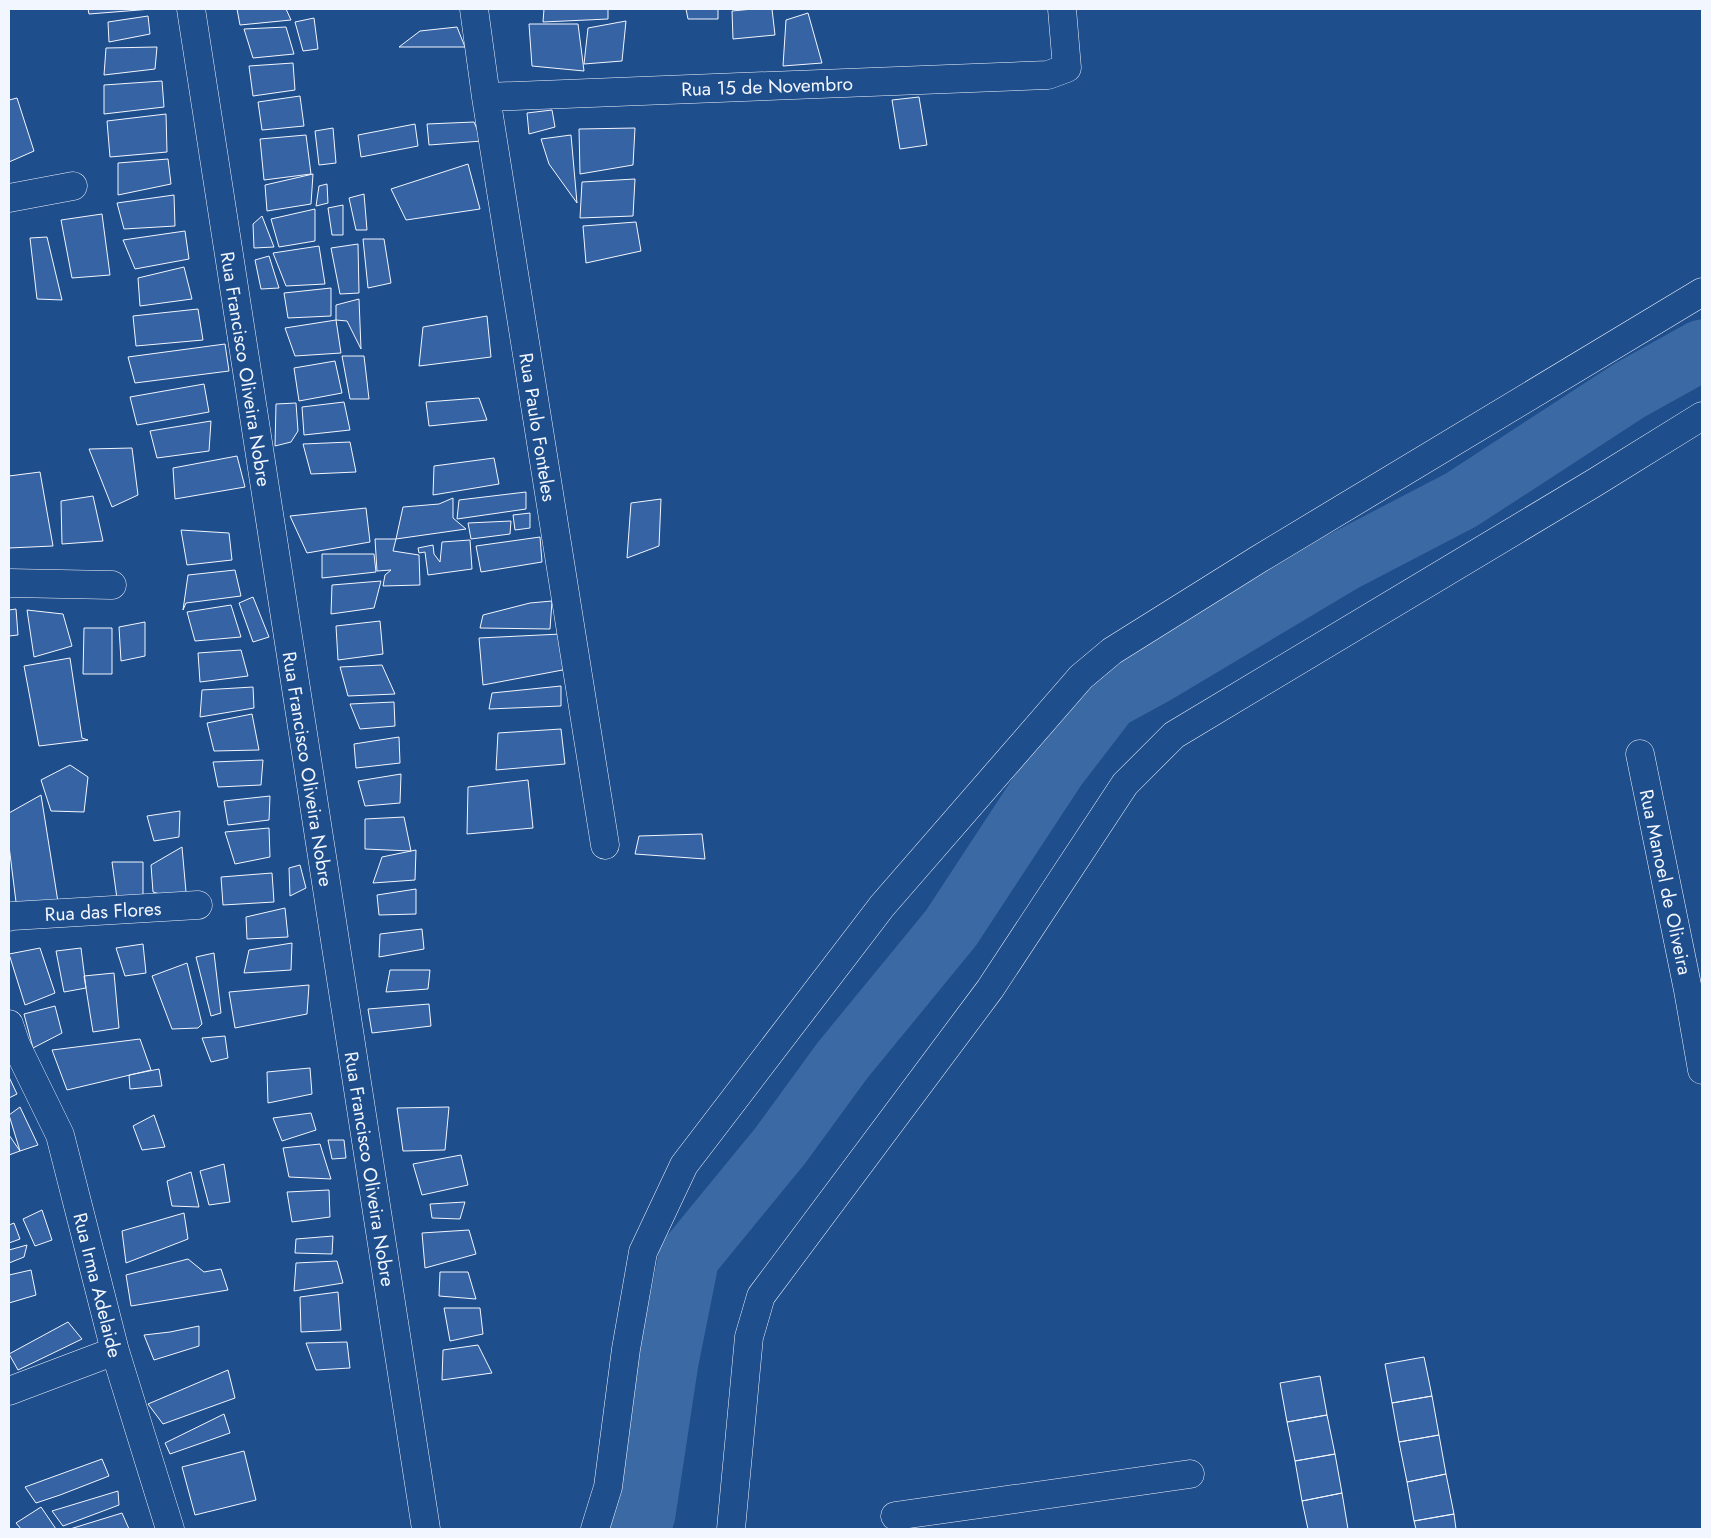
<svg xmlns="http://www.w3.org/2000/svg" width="1711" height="1538" viewBox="0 0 1711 1538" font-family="Jost,sans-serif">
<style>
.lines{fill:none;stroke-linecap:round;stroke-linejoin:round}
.river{stroke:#3b69a3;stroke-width:61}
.building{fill:#3563a3;stroke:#f2f6ff}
.street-casing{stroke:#f2f6ff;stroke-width:29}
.secondary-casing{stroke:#f2f6ff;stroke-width:29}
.street{stroke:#1f4e8c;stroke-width:28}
.secondary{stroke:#1f4e8c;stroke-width:28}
.labels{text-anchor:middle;stroke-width:4;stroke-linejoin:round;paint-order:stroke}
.street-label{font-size:19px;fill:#f2f6ff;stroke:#1f4e8c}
</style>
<rect width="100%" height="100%" fill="#1f4e8c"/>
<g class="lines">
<path class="river" d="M640,1529L645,1514L668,1362L689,1257L780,1146L842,1061L951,928L1056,768L1109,699L1153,675L1342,562L1461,500L1630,390L1702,350"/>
</g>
<path class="building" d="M88,9H152L89,14Z
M237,9H286L291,20L240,25Z
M544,9H608V19L543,22Z
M686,9H718V19H688Z
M753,9H772L775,35L733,39L732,11Z
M808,13L822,63L783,66L786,20Z
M148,16L150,34L109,42L108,22Z
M314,18L318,49L303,51L295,22Z
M626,21L622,61L584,64L588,28Z
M529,24H578L584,71L532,66Z
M286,27L294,54L253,58L244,29Z
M457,27L465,47H399L420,31Z
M157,47L155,69L104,75L106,48Z
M293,63L295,90L253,96L249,66Z
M162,81L164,107L104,114V85Z
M300,96L304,126L262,130L258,102Z
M919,97L927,145L900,149L892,100Z
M17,98L34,151L9,162V100Z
M552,110L555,127L529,134L527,113Z
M166,114L167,152L110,157L107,121Z
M474,122L482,141L429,145L427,124Z
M415,124L418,146L361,157L358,135Z
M333,128L336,163L319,165L315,131Z
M635,128L633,165L580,174L579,129Z
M306,135L311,174L264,180L260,139Z
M571,135L577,203L549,164L541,139Z
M168,159L171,184L118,195V163Z
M468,164L480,209L406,220L391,189Z
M313,174L311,204L267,211L265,185Z
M635,179L633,216L580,218L582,182Z
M327,184L328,203L316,206L319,186Z
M364,194L367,230H356L349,198Z
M174,195L175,226L124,229L117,203Z
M343,205V235H332L328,208Z
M315,209V241L279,247L271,219Z
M102,214L110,275L72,278L61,220Z
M262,216L274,247L254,248L253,224Z
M636,222L641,251L586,263L583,226Z
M185,231L189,259L135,269L123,240Z
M47,237L62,300L37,299L30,238Z
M363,239H384L391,283L368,288Z
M358,244L359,293L340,294L331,248Z
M319,246L325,284L286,286L273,253Z
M269,256L279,288L261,289L255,260Z
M184,267L192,299L140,306L138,278Z
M331,288V316L288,318L284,293Z
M359,299L361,349L347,321L336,320V305Z
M198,309L203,340L136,346L133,316Z
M487,316L491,357L419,366L423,327Z
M336,320L341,353L295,356L285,328Z
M225,344L229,371L135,383L128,357Z
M342,356H364L369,399H350Z
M335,361L342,393L299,401L294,368Z
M204,384L209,412L137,425L130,397Z
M479,398L487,420L429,426L426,402Z
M344,402L350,430L304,435L302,407Z
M296,403L298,431L291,442L275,446L276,404Z
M211,421L209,451L157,458L150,431Z
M350,442L356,472L311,474L303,444Z
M132,448L138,495L112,507L89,449Z
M237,456L245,487L175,499L173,468Z
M494,458L499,484L433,495L434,466Z
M40,472L53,546L9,548V476Z
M526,492V509L457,519L459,500Z
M93,496L103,541L62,544L61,501Z
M453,498V518L466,529L396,539L403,507L439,504Z
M661,499L659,546L627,558L631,503Z
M366,508L370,542L307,553L290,516Z
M530,513V528L515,530L513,515Z
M511,521L510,534L471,539L468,523Z
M181,530L229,533L232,560L187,565Z
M540,537L542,562L481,572L476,546Z
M375,539H396L393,551L419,555L420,585L383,586L385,575L391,570L377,571Z
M470,540L472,569L428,575L425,552L419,553L418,548L433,545L434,554L440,562L442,542Z
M322,554H374L376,572L322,578Z
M235,570L241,596L186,603L183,610L188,575Z
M381,581L374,608L331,614L332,585Z
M253,597L269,637L253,642L239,603Z
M552,601L550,629L480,628L483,615L530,603Z
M231,605L241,637L195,641L187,612Z
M16,609L18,635L9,636V610Z
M27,610L63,614L72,646L34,657Z
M380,621L383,654L338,660L336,626Z
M145,622V656L121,661L119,627Z
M84,628H112V674H83Z
M561,634L568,669L483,685L479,638Z
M241,650L248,676L200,682L198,653Z
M70,658L82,738L88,740L39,746L24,666Z
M382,665L395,694L348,696L340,667Z
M561,686V706L489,709L492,693Z
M253,687L254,708L200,717L202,690Z
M394,702L395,726L360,729L350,704Z
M252,714L259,750L214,751L207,723Z
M561,729L565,764L496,770L498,733Z
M399,737L400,763L356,768L354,744Z
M263,760L261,785L218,787L213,762Z
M70,765L88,777L84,812L51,811L41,780Z
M401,774L400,803L365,806L358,781Z
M528,780L533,828L467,834L468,787Z
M41,795L58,902L17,910L9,846V813Z
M270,796L269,820L228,825L224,801Z
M180,811L179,837L154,841L147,816Z
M404,817L411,851L365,849V819Z
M269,828L270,857L235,864L225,832Z
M702,834L705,859L635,854L639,836Z
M182,847L186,892L184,901L153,892L151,865Z
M416,850L415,880L373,883L382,857Z
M112,862H143V896L118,906Z
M300,865L306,888L290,896L289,868Z
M272,873L274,902L223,905L221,877Z
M416,889V914L379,915L377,895Z
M285,908L288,937L247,939L246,917Z
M422,929L424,949L379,957L380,934Z
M292,943L291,970L244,973L249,950Z
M143,944L146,973L125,976L116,948Z
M40,948L55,993L25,1005L9,954Z
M81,948L86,988L64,992L56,951Z
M214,953L221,1013L211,1016L196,957Z
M187,963L202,1024L198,1028L172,1029L152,976Z
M390,970H430L428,989L386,992Z
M114,973L119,1028L93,1032L84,976Z
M309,985L307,1014L235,1028L229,992Z
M429,1004L431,1026L372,1033L368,1009Z
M55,1006L62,1033L33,1048L24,1014Z
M225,1036L228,1058L211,1062L202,1038Z
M140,1039L151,1070L67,1090L52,1050Z
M310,1068L312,1094L268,1103L267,1072Z
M159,1069L162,1086L130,1089L129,1075Z
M9,1077L17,1094L9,1098Z
M20,1107L38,1145L20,1151L9,1115Z
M449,1107L445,1150L403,1151L397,1108Z
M311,1113L316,1130L282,1141L273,1118Z
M154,1115L165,1147L142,1150L133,1126Z
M9,1135L20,1151L9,1155Z
M328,1140H344L346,1158L332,1159Z
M320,1144L331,1179L289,1177L283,1148Z
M461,1155L468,1185L422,1195L413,1164Z
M224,1164L230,1202L209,1205L200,1171Z
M191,1172L199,1207L172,1206L167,1181Z
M329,1190L330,1217L292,1222L287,1192Z
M465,1202L460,1219L432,1218L430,1204Z
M42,1210L52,1240L35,1246L23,1219Z
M184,1213L188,1239L126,1263L122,1231Z
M14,1223L20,1239L9,1243V1225Z
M469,1230L476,1254L425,1268L422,1233Z
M333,1236L332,1254L295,1253L296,1239Z
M27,1245L24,1257L9,1263V1250Z
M188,1259L204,1272L221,1269L228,1290L131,1306L126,1275Z
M337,1261L343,1283L294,1291L296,1263Z
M31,1270L36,1295L9,1303V1275Z
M440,1272H468L476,1299L439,1296Z
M338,1292L341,1330L301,1332L300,1297Z
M444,1308H480L483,1334L450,1341Z
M68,1322L82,1339L18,1370L9,1354Z
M199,1326V1346L154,1360L144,1335L170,1332Z
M347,1342L350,1368L316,1370L306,1343Z
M478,1345L492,1373L442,1380L443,1350Z
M1424,1357L1432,1396L1392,1403L1385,1364Z
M228,1370L235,1398L163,1424L148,1404Z
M1320,1376L1327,1415L1287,1422L1280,1383Z
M1432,1396L1439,1435L1399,1442L1392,1403Z
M224,1414L230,1433L170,1454L165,1443Z
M1327,1415L1335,1454L1295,1461L1287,1422Z
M1439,1435L1446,1474L1407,1482L1399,1442Z
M244,1451L256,1500L195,1515L182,1467Z
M1335,1454L1342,1493L1302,1501L1295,1461Z
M102,1459L109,1476L60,1495L36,1503L25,1487Z
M1446,1474L1454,1514L1414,1521L1407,1482Z
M118,1491L119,1505L63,1526L52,1511Z
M1342,1493L1348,1529H1308L1302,1501Z
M41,1507L56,1529H21L16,1523Z
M122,1513L129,1529H70Z
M1454,1514L1456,1529H1416L1414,1521Z"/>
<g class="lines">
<g class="street-casing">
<path id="street" d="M191,9L426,1529
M474,9L486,97L605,845
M486,97L1048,75L1067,68L1062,9
M9,198L73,186
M9,583L112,585
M1640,754L1688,990L1702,1070
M9,917L12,916L198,905
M9,1024L16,1045L60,1135L115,1351L170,1529
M9,1391L115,1351
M895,1516L1190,1474"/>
</g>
<g class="secondary-casing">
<path id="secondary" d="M595,1529L608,1487L626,1349L643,1252L684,1165L882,906L1081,677L1112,651L1259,559L1702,292
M731,1529L749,1337L761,1296L990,989L1125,784L1174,735L1594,483L1702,416"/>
</g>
<use href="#street" class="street"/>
<use href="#secondary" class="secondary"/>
</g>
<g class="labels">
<g class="street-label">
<text transform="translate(767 86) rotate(-2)" y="7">Rua 15 de Novembro</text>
<text transform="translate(246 369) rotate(81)" y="7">Rua Francisco Oliveira Nobre</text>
<text transform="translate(538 427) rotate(81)" y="7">Rua Paulo Fonteles</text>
<text transform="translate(308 769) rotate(81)" y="7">Rua Francisco Oliveira Nobre</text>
<text transform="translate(1666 882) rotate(78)" y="7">Rua Manoel de Oliveira</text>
<text transform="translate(103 911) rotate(-3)" y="7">Rua das Flores</text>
<text transform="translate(370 1169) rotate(81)" y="7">Rua Francisco Oliveira Nobre</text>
<text transform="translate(98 1285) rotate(76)" y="7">Rua Irma Adelaide</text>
</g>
</g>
<rect width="1711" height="1538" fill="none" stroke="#f2f6ff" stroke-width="20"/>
</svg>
